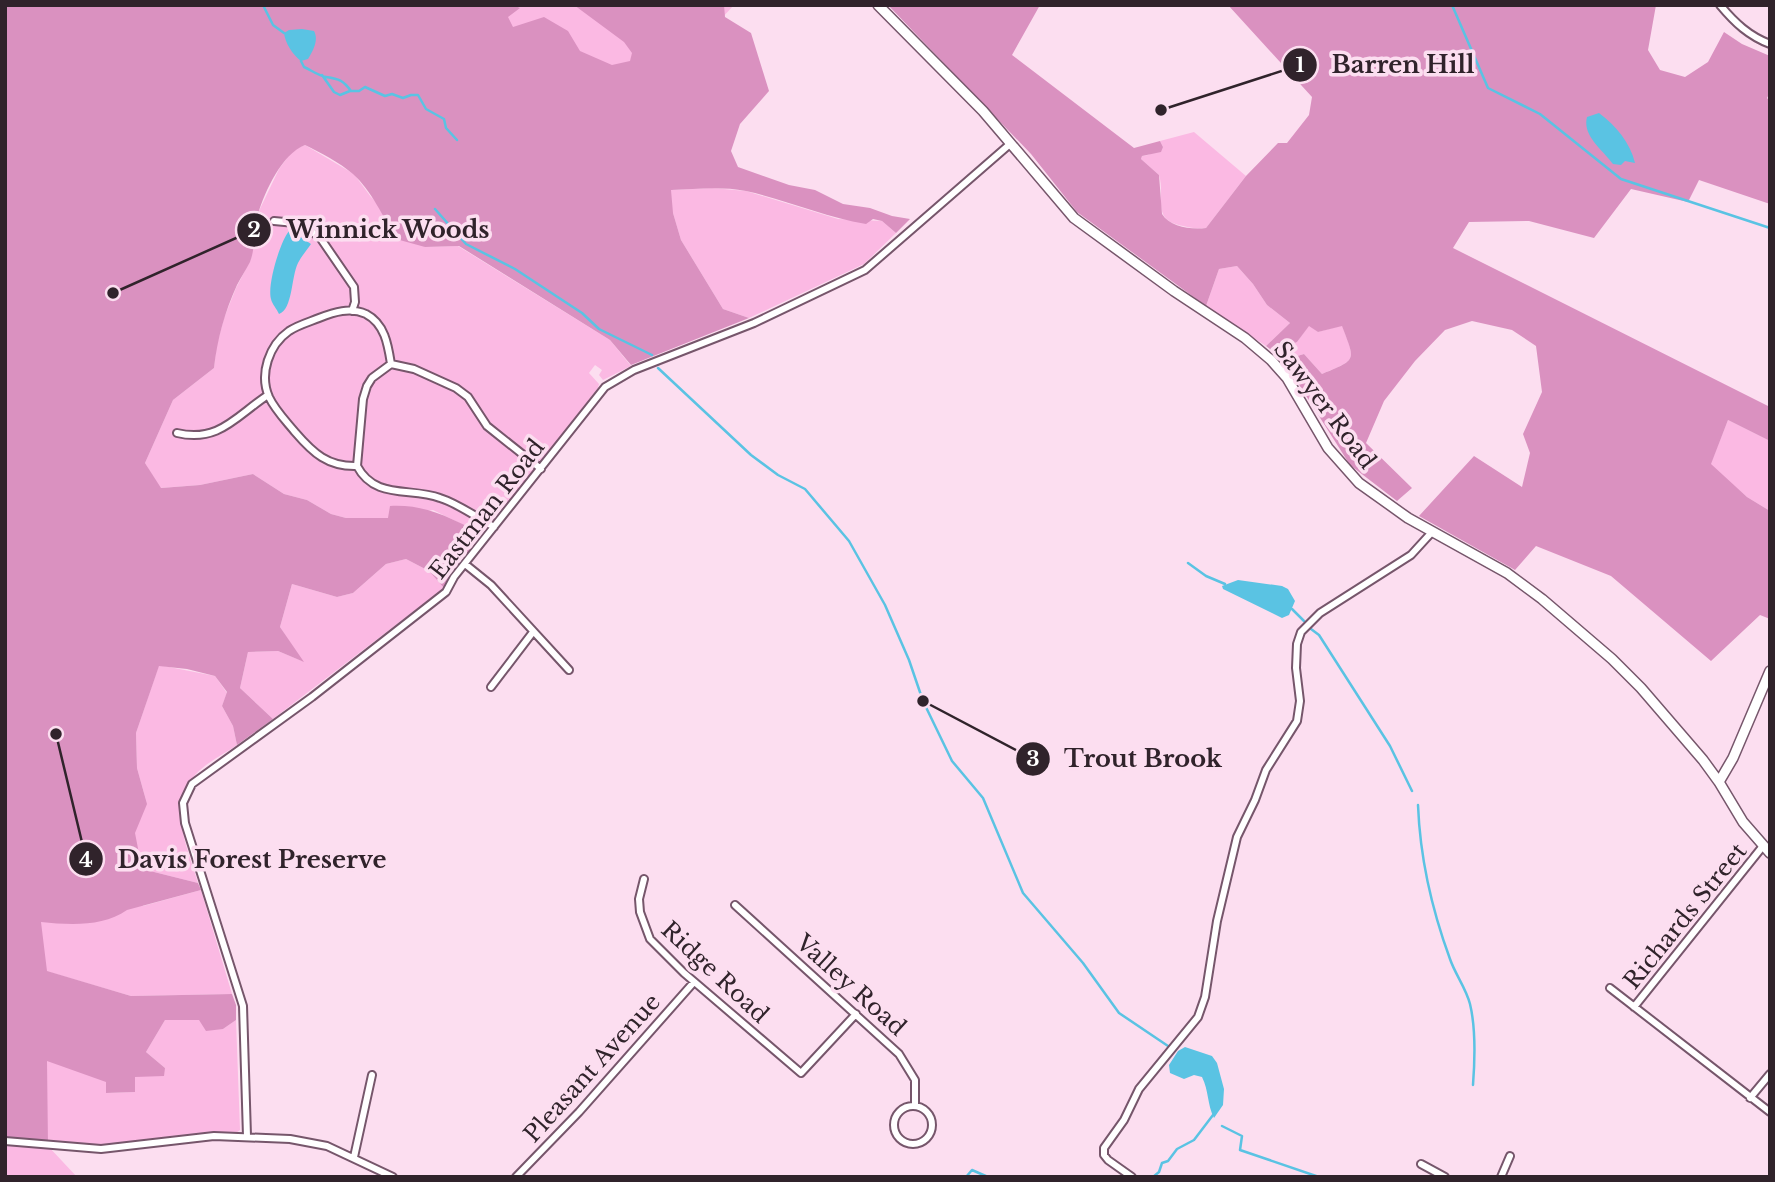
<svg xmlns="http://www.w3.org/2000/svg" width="1775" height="1182" viewBox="0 0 1775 1182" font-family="'Libre Baskerville',serif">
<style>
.green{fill:#fbb9e3}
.forest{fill:#da91c0}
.water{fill:#5ac3e3}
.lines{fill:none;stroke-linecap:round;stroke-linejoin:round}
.stream{stroke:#5ac3e3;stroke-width:2.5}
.street-casing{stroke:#76566b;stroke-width:10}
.secondary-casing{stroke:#76566b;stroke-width:12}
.street{stroke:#fff;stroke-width:6}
.secondary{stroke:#fff;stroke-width:9}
.labels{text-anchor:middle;stroke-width:7;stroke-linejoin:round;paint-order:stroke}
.street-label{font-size:23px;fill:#30232b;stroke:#fcdef0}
.leader{fill:none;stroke:#30232b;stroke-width:2.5}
.callout-dot{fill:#30232b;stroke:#fcdef0;stroke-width:2.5}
.mark-label{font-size:21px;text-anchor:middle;font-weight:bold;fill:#fff}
.callout-label{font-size:24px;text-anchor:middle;font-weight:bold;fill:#30232b;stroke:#fcdef0;stroke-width:7;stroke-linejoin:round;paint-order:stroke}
</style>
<rect width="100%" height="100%" fill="#fcdef0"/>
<path class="green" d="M5,5H734L639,107L673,190L713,188L746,191L838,219L882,221L896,233L864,264L749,318L723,309L681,240L673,213L308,94L111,374L99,653L147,804L137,768L136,733L159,665L215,676L227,693L222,706L233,726L237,745C224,754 207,762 196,774C166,806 188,848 198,883L142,869L141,860L143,906L201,890L232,994L131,996L49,972L107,1082V1093L135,1092V1077L165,1068L146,1052L165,1020H199L223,1029L236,1020L240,1130L236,1133H213L121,1144L48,1146L77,1177H5Z
M1194,132L1246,176L1206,228C1198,229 1191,228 1183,226C1150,220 1166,198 1159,175L1141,159L1142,156L1148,155L1163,147L1160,141Z
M305,145L354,174L371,197L425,247L458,246L610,340L631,366L603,380L599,375L602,370L595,365L589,373L599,384L598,388L484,535L433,510L388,518H346L331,514L307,500L284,494L253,474L200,485L160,488L145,463L173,400L214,368L216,348L224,318L236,288L251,259L257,215L279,169L293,150Z
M1237,266L1253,284L1267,305L1290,323L1266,346L1206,306L1219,269Z
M1309,325L1318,332L1342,325C1355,361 1358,359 1322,374L1304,354L1281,361L1274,352L1297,342Z
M1728,420L1770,441V511L1747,497L1710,465Z
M406,559L429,571L444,588L273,719L240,688L248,652L278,651L302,661L280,627L292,584L337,597L353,593L386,564Z"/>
<path class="forest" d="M5,5H513L520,8L508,17L513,27L544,17L568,31L580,51L612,65L630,61L632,53L624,42L574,5H724L725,17L751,33L769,91L740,124L731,151L738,167L789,185L815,190L843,204L870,208L892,216L910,219L896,233L882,221L873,219L866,224C825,217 787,200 746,191C721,186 696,189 671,190L673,213L681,240L723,309L749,318L631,365L610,340L459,246L425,247L396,239C384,218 371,190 353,174C339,162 321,153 305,145C282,154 265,191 258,214C253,229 256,247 250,262C246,270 241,277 237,285C225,311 217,340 214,368L173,400L145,463L161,488L200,485L253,474L284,494L307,500L331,514L346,518H388L390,506C429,504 453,520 487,536L444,588L429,571L406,559L386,564L353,593L337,597L292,584L280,627L304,662L278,651L248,652L240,688L273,719L237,745L233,726L222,706L227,692L215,676L187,669L159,666L136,733L137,768L147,804L135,833L142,869L198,883L201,890L127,910C103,927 70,925 41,922L47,971L131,996L232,994L236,1005V1020L223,1029L206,1031L199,1020H165L146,1052L165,1068L164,1076L135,1077V1092L106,1093V1082L47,1061L48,1146L5,1141Z
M888,5H1040L1012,55L1134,148L1160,141L1163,147L1161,152L1142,156L1141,159L1159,175L1162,214C1170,227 1191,230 1206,228L1246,176L1278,143H1287L1309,115L1312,97L1228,5H1656L1648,50L1660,70L1685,77L1708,62L1724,32L1742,44L1770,56V92L1767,98L1770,102V204L1699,180L1688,202L1631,189L1594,238L1529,221L1469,222L1453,248L1770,407V441L1728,420L1711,464L1747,497L1770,511V619L1760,615L1711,661L1611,576L1536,546L1515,570L1419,516L1474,456L1522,487L1530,453L1523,434L1542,392L1536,346L1512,330L1472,321L1445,330L1415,361L1384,401L1366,443L1412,488L1397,501L1350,465L1298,383L1281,361L1304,354L1322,374C1358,359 1355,361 1342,326L1318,332L1309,326L1297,342L1274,352L1266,346L1290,323L1267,305L1253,284L1237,266L1219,269L1206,306L1077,212L1031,154Z"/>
<path class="water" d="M302,29L314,31C319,40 313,51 308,59L301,61C293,55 285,43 284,33L289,30Z
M1599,113C1616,126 1630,142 1635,163L1625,161L1621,165L1613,164C1603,150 1582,136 1587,117Z
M289,231L296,234L311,244C306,251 301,257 298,263C291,277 293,309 279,314C277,309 272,304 271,299C267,285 280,242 289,231Z
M1238,580L1282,586L1288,589L1295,601L1289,615L1282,618L1223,589L1222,586Z
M1185,1047L1212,1056L1217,1063L1224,1089L1223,1105L1214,1118C1207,1104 1209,1091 1202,1077L1194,1075L1184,1079L1170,1073L1169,1065L1178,1051Z"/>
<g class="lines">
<path class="stream" d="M263,5L273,25L284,33
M1452,5L1488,88L1540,114L1621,179L1770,228
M301,61L304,67C311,70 319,76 326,77C339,79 343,80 351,91H359L365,87L385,96L392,94L403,98L411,95H418L426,109L444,119L446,128L457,140
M322,75L334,92L340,95L350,91
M435,209L466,244L515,269L582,313L599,329L652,355
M658,368L751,455L778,475L805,489L849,541L885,605L909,660L923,701L952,761L983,798L1023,893L1083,963L1119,1013L1168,1046
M1188,563L1206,576L1225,584
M1292,609L1304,621
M1311,629L1319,635L1390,746L1412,791
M1418,805C1420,857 1432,910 1450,959C1455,974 1466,988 1470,1004C1476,1029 1475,1059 1473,1085
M1222,1126L1242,1136L1240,1150L1319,1177
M966,1177L972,1170L988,1177
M1153,1177L1159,1172L1162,1163L1168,1161L1177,1149L1194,1140L1213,1115"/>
<g class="street-casing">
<path id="street" d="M1720,5C1735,23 1749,36 1770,44
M274,221L295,223L319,236L354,287L355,302L352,311
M177,433C219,443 236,416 268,395
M357,466C328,467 313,453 295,432C286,421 275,410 269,397C259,374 269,345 289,331C298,325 309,322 319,318C334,312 350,307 366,314C385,324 388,345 391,364
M494,527C476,517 459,504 440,498C410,487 375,500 357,466L363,399L367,386L372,378L391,364L414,369L456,388L468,397L487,426L541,469
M465,564L491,585L569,670
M491,687L533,632
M644,879L639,899L640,912L650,939L684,973L801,1073L856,1014
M735,905L899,1054L915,1080V1106
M1610,988L1770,1112
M1634,1007L1763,846
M1750,1098L1770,1074
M894 1125a19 19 0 1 1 38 0a19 19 0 1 1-38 0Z
M247,1136L243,1006L185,823L183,803L192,784L312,697L446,592L454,577L605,387L634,370L754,323L865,270L1010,144
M5,1141L101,1149L214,1136L290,1139L327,1146L393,1177
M354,1157L372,1075
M1421,1164L1445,1177
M516,1177L579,1112L694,982
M1132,1177L1108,1160L1104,1155V1148L1124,1120L1139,1089L1198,1017L1205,997L1217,921L1237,837L1255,800L1266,770L1297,721L1300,701L1296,668L1297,644L1301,632L1320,613L1411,555L1432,532
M1501,1177L1510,1156"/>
</g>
<g class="secondary-casing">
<path id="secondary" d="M878,5L983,111L1074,218L1174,291L1245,338L1271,360L1287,378L1328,448L1359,483L1408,518L1507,573L1542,599L1612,659L1641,688L1703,760L1719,782L1743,822L1770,853
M1719,782L1733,758L1770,671"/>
</g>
<use href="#street" class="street"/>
<use href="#secondary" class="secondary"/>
</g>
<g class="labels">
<g class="street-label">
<text transform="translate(1325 405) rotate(53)" y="8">Sawyer Road</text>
<text transform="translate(487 509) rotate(-52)" y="8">Eastman Road</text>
<text transform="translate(1685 916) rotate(-51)" y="8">Richards Street</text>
<text transform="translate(715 972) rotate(43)" y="8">Ridge Road</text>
<text transform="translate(851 985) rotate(42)" y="8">Valley Road</text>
<text transform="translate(592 1068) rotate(-48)" y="8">Pleasant Avenue</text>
</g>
</g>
<path class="leader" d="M1161 110L1300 65M113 293L254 230M923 701L1033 759M56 734L86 859"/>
<g class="callout-dot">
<circle cx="1161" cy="110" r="7"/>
<circle cx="113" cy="293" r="7"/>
<circle cx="923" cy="701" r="7"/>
<circle cx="56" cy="734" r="7"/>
<circle cx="1300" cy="65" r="18"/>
<circle cx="254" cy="230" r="18"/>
<circle cx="1033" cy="759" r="18"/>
<circle cx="86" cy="859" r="18"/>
</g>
<g class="mark-label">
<text x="1300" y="72">1</text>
<text x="254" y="237">2</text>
<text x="1033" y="766">3</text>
<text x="86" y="867">4</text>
</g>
<g class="callout-label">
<text x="1403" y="73">Barren Hill</text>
<text x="388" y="238">Winnick Woods</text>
<text x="1143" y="767">Trout Brook</text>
<text x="252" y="868">Davis Forest Preserve</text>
</g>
<rect width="1775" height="1182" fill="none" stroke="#30232b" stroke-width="14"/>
</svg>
